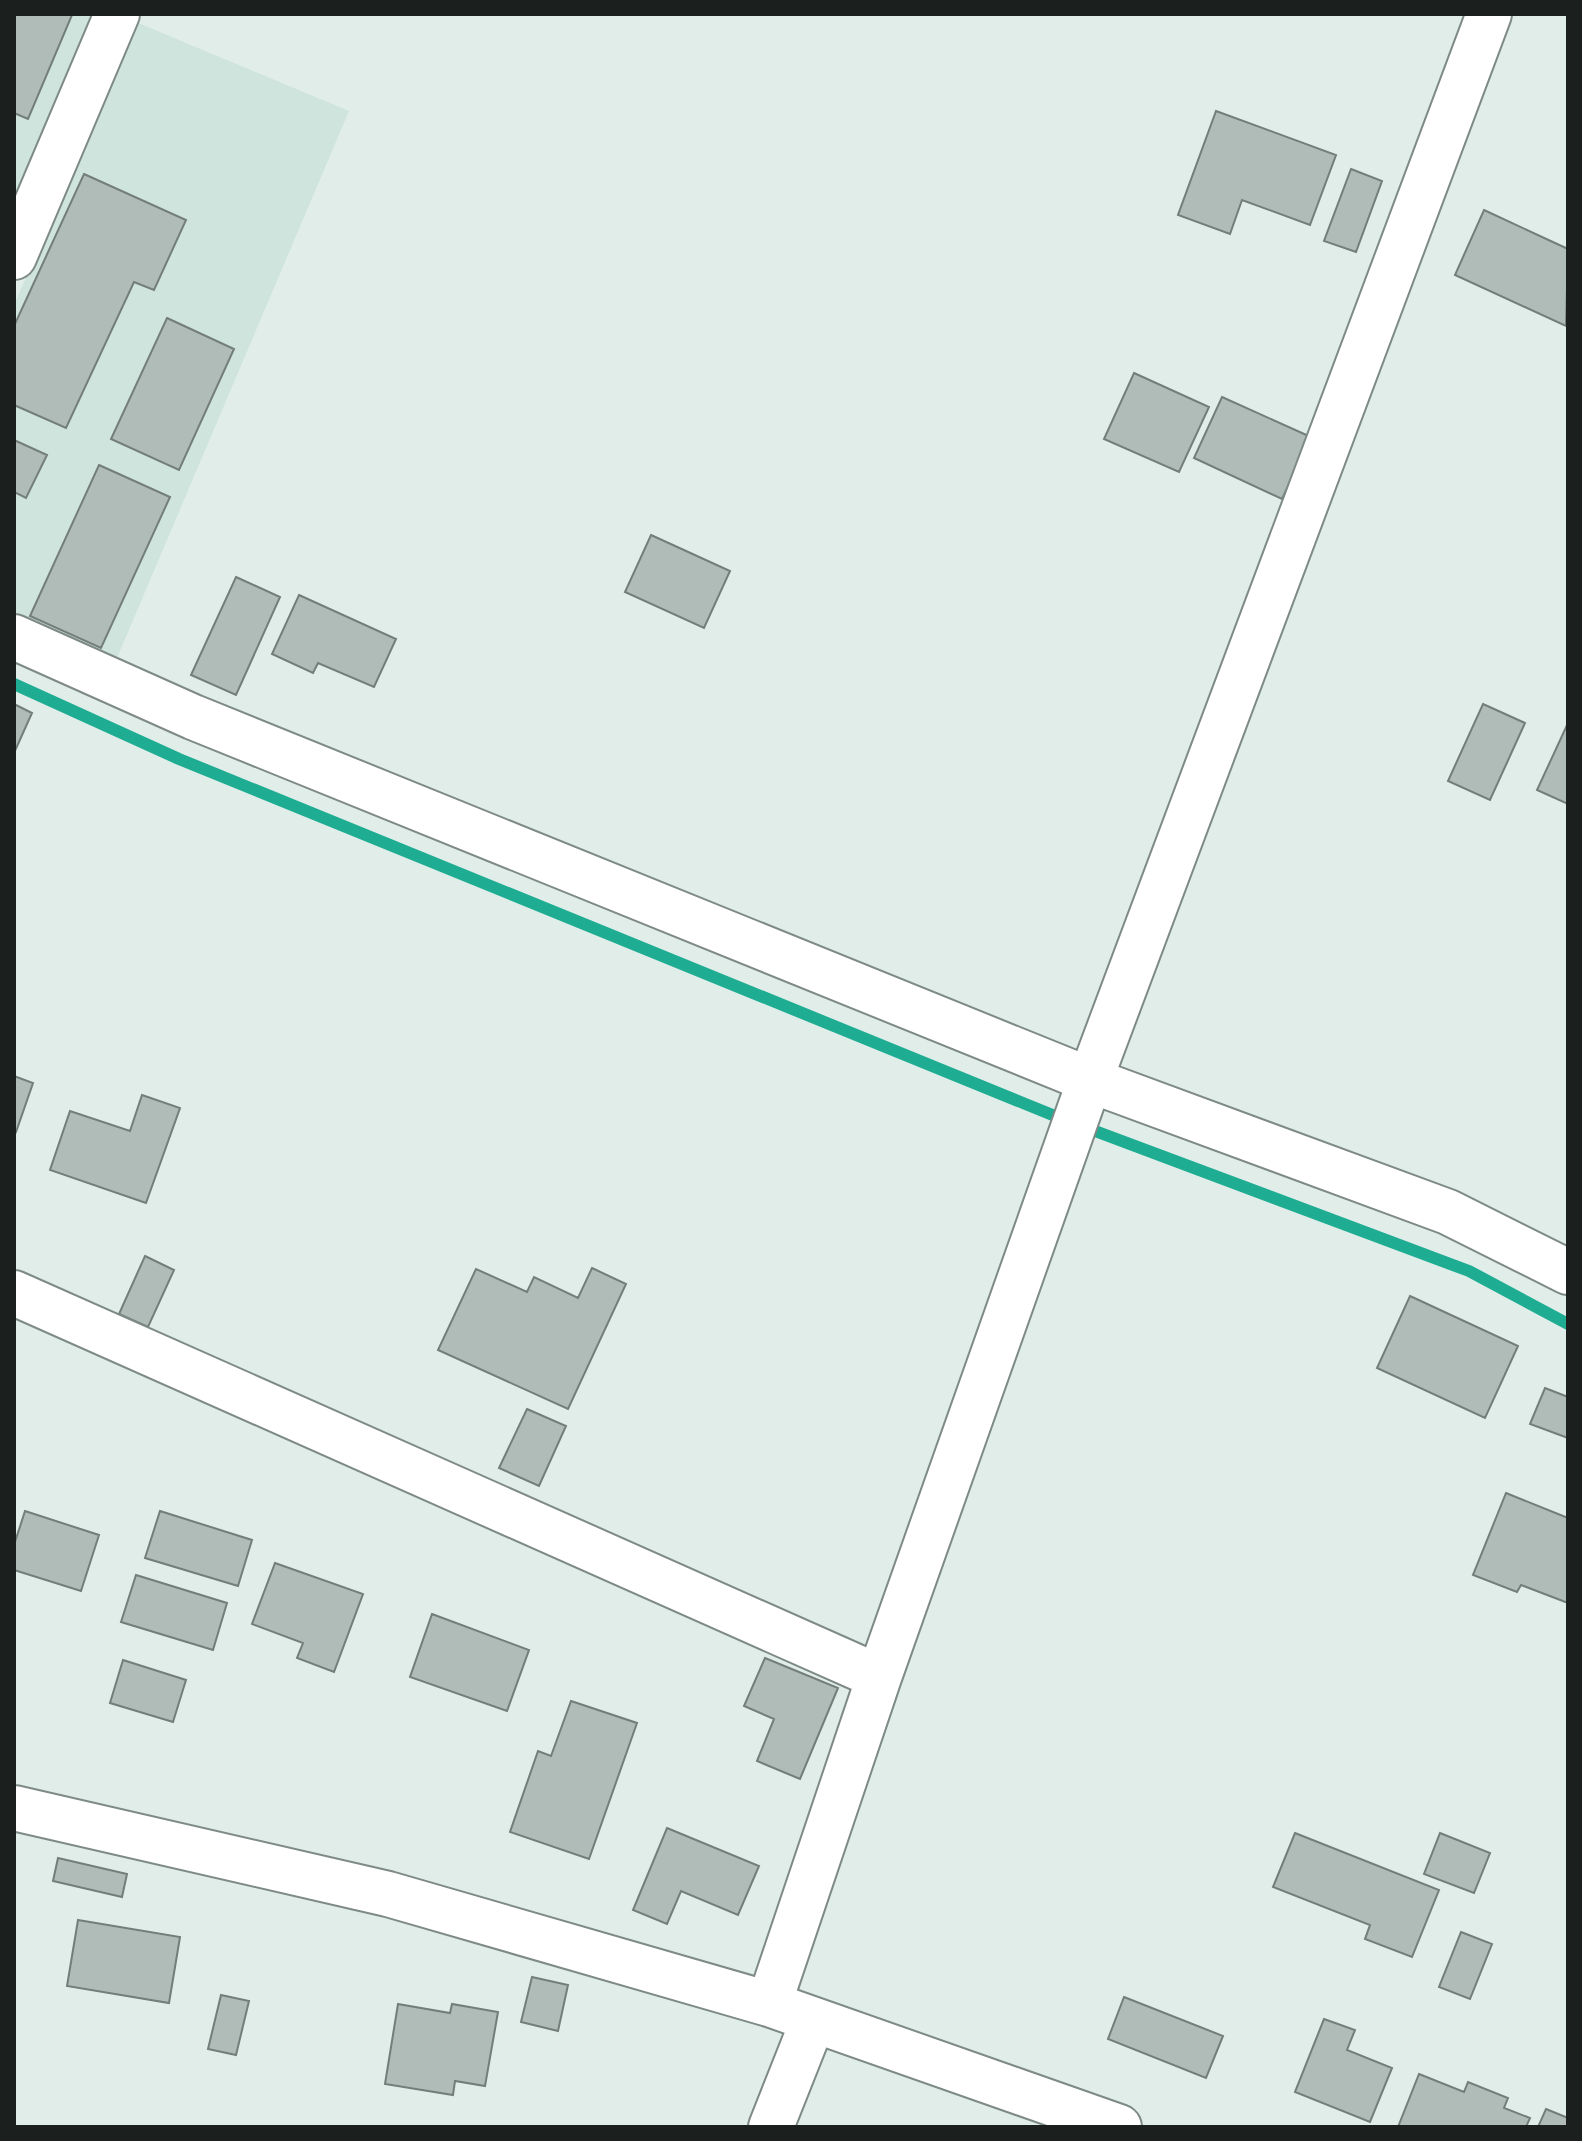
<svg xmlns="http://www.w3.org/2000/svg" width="1582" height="2141" viewBox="0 0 1582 2141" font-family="'PT Sans Narrow',sans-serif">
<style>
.built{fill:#cfe4dd}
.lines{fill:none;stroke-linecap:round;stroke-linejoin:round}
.stream{stroke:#1ead92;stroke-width:12}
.building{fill:#b0bcb8;stroke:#737e7b;stroke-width:2}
.minor-casing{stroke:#7e8a86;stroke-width:48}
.minor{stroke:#fff;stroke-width:44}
</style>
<rect width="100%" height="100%" fill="#e1ede9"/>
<path class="built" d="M14,14H100L14,209Z
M136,22L349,111L114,665L14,621V305Z"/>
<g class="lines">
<path class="stream" d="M14,684L179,759L1055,1116L1469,1271L1568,1324"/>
</g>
<path class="building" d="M14,14L72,15L28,119L14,113Z
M1216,111L1336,155L1310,225L1242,200L1230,234L1178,215Z
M1351,169L1382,181L1356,252L1324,241Z
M84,174L186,220L154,290L134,282L66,428L14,405V326Z
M1484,210L1568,249L1566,326L1455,275Z
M167,318L234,349L179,470L111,439Z
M1134,373L1209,407L1179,472L1104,439Z
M1222,397L1311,437L1282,499L1194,458Z
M14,440L47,455L26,498L14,492Z
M99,465L170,497L101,648L30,616Z
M651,535L730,571L704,628L625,592Z
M236,577L280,597L236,695L191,675Z
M299,595L396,639L374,687L318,663L313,673L272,654Z
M14,704L32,713L14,753Z
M1483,704L1525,723L1490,800L1448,781Z
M1568,723V804L1537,790Z
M14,1076L33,1083L16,1132L14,1131Z
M142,1095L180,1108L146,1203L50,1170L70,1111L130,1131Z
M145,1256L174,1270L148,1327L119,1314Z
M592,1268L626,1284L568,1409L438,1350L476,1269L527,1292L534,1277L578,1298Z
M1410,1296L1518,1346L1485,1418L1377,1368Z
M1545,1388L1568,1397V1438L1530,1424Z
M527,1409L566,1426L539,1486L499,1468Z
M1506,1493L1568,1518V1603L1521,1585L1517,1592L1473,1575Z
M25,1511L99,1535L81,1591L14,1570V1545Z
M160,1511L252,1540L238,1586L145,1558Z
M275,1563L363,1594L334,1672L297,1658L303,1643L252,1624Z
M136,1575L227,1603L213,1650L121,1622Z
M432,1614L529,1650L507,1711L410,1677Z
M765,1658L838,1688L800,1779L757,1761L774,1719L744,1706Z
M123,1660L186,1680L173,1722L110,1703Z
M571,1701L637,1723L589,1859L510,1832L538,1751L551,1756Z
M667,1828L759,1866L738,1915L681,1891L667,1924L633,1910Z
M1295,1833L1439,1890L1412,1957L1365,1939L1370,1925L1273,1887Z
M1440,1833L1490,1853L1474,1893L1424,1874Z
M58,1858L127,1874L122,1897L53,1881Z
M78,1920L180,1937L169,2003L67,1986Z
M1461,1932L1492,1944L1470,1999L1439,1987Z
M532,1977L568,1985L558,2031L521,2022Z
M221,1995L249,2001L236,2055L208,2049Z
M1124,1997L1223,2036L1206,2078L1108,2039Z
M398,2004L450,2013L452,2004L498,2012L485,2086L455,2081L453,2095L385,2084Z
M1324,2019L1355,2030L1347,2050L1392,2068L1370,2122L1295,2092Z
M1419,2074L1464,2092L1468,2082L1508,2098L1504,2108L1530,2118L1526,2127H1398Z
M1546,2109L1568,2118V2127H1538Z"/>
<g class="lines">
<g class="minor-casing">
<path id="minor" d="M14,257L117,14
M14,637L193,717L1090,1080L1448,1212L1568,1272
M14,1293L879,1677
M14,1808L388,1894L769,2004L1119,2127
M769,2004L879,1677L1090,1080L1489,14
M771,2127L813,2021"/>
</g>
<use href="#minor" class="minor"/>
</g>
<rect width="1582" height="2141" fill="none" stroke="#1b201e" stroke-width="32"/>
</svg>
